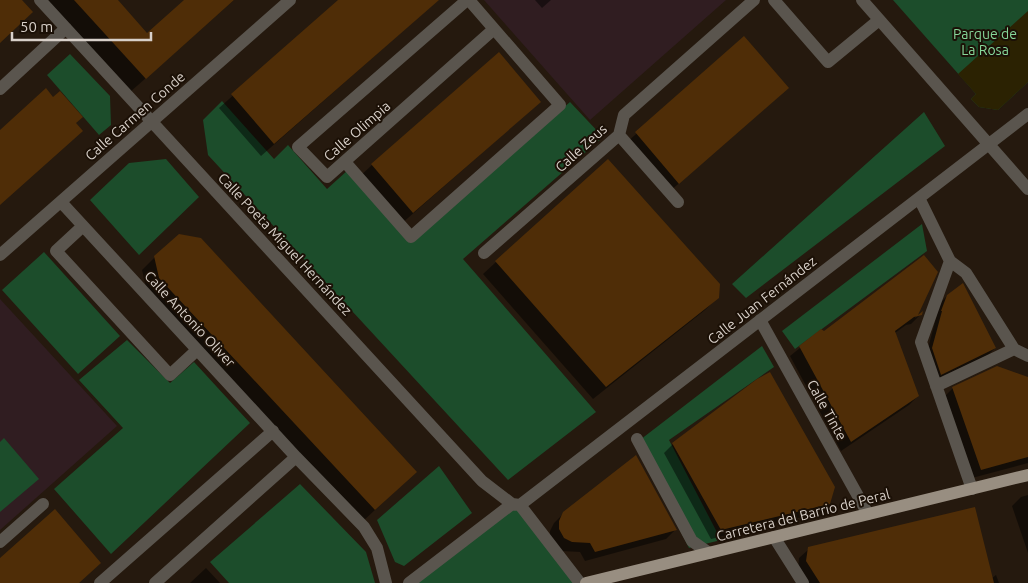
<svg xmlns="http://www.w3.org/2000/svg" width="1028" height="583" viewBox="0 0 1028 583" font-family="Ubuntu,sans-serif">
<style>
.education{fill:#301d21}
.green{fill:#1c4d2b}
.sand{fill:#2b2202}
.shadow{fill:#0007}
.building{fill:#4f2d07}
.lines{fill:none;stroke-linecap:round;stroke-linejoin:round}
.minor{stroke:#5a554e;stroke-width:12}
.major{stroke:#988e81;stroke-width:12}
.labels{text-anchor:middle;stroke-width:4;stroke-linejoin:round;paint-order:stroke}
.park-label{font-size:14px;fill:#86d699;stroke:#1b1006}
.street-label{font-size:14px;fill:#d8d0c9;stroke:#1b1006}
</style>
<rect width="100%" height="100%" fill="#25190e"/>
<path class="education" d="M484,0H726L590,120Z
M0,299L117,426L0,530Z"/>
<path class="green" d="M893,0H1028V82L998,110L979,107L971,99L976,94Z
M70,54L110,96L111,125L99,135L47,75Z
M222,101L274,159L288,145L327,189L348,170L411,241L570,102L603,137L463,259L596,412L508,480L208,155L203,120Z
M924,112L945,146L746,298L732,284Z
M166,159L199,197L139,255L90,200L129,163Z
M922,224L927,251L795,349L782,331Z
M44,252L120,336L78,374L2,290Z
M127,340L170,383L194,362L250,423L111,554L54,489L123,428L79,380Z
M762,346L774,367L669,440L721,540L689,548L636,443Z
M4,438L39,479L0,512V442Z
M439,466L472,513L404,566L395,562L377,520Z
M300,484L366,552L375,583H229L210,562Z
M512,504L580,583H409Z"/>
<path class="sand" d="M1028,11V82L998,110L979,107L971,99L976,94L958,74Z"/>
<path class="shadow" d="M44,0H116L147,35L185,0H234L129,93Z
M340,0H438L261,156L219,108Z
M535,0H551L542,8Z
M744,38L778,97L669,192L626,143Z
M540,102L400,225L359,177L372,165Z
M155,257L403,484L362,522L147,291L142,270Z
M496,262L718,297L705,310L593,399L483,274Z
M936,272L915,318L920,315L911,324L906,325L895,333L918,396L909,405L841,451L790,356L821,331L824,333Z
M947,296L995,348L988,355L934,381L926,356L940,303Z
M1028,378V463L972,478L943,398L953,388Z
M673,444L829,503L819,513L711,539L664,453Z
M1028,495V553L1012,506L1021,497Z
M564,513L675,530L666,539L585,561L580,552L562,551L550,539V531L554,523Z
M809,549L992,578L996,575L999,583H805L798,571L799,558Z
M206,568L220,583H190Z"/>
<path class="building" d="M0,0H22L33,12L0,43Z
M74,0H118L147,33L184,0H234L146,79Z
M338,0H439L274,144L231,94Z
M744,36L789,88L679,184L635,132Z
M499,52L541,102L413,213L371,164Z
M46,88L53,97L60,91L83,117L76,123L83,131L0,205V130Z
M608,159L720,284L719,298L606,387L495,261Z
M179,234L201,238L417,472L375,510L159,278L154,256Z
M924,255L938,272L918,315L923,311L922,315L914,317L895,331L919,396L851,442L799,346L821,329L824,331Z
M963,283L996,348L941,375L932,348L942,311H941L947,295Z
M997,366L1028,377V457L981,470L952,387Z
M770,372L835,487L830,504L721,530L672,443L757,379Z
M636,455L677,530L595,552L590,543L572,542L564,538L559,529V521L563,512Z
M975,507L994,583H820L806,561L808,547Z
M55,509L101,563L79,583H0V558Z"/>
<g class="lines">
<path class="minor" d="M40,0L482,481L512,504L520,505L1028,114
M467,0L298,147L327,177L494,29
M774,0L828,62L879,20
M862,0L1028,189
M0,89L66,28
M619,135L678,202
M345,162L411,237L560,105L469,0
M919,198L950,261L966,273L1014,349L1028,356
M61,202L296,457L364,527L377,548L386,583
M83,226L56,251L170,375L197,350
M484,253L619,135L624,115L754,0
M0,255L290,0
M950,261L921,342L972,489
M760,320L868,514
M936,386L1014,349
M637,439L692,541L709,553
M520,505L580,583
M774,537L803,583
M0,542L43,504
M100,583L273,431
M155,583L296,457
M409,583L512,504"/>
<path class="major" d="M586,583L1028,475"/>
</g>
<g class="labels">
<g class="park-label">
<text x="985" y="39">Parque de<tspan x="985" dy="16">La Rosa</tspan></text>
</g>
<g class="street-label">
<text transform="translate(135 116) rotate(-41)" y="5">Calle Carmen Conde</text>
<text transform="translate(357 131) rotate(-41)" y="5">Calle Olimpia</text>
<text transform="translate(581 148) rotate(-42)" y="5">Calle Zeus</text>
<text transform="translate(285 244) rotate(47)" y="5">Calle Poeta Miguel Hernández</text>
<text transform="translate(762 300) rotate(-38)" y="5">Calle Juan Fernández</text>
<text transform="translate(190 319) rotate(47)" y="5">Calle Antonio Oliver</text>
<text transform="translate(827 410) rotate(61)" y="5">Calle Tinte</text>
<text transform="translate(803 515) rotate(-14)" y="5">Carretera del Barrio de Peral</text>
</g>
</g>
<path d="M12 32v8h139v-8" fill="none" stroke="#d8d0c9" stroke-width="2.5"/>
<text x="20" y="32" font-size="15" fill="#d8d0c9" stroke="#1b1006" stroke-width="4" paint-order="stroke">50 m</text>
</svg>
